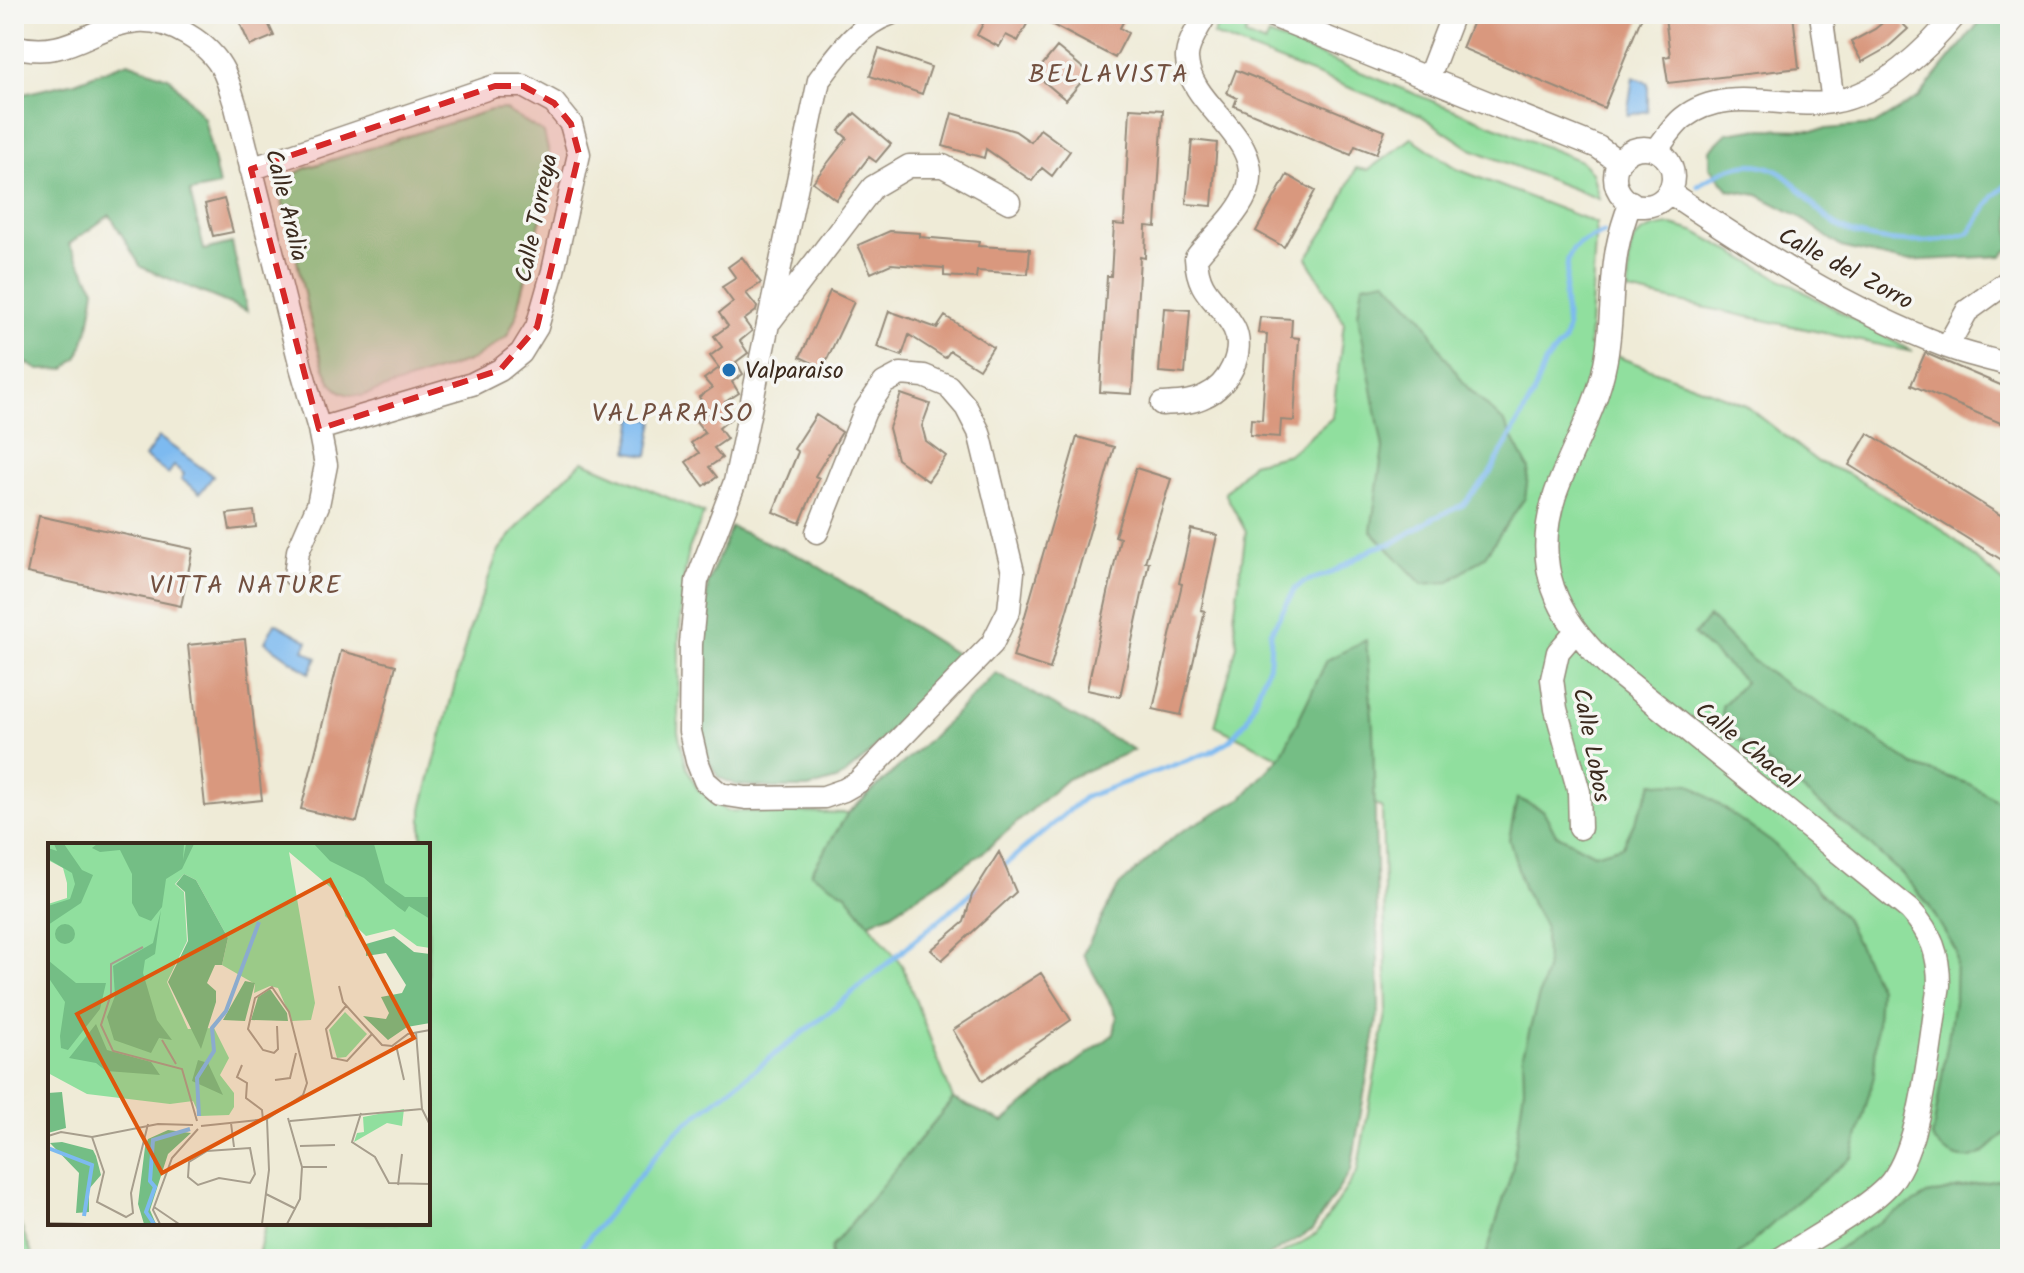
<svg xmlns="http://www.w3.org/2000/svg" width="2024" height="1273" viewBox="0 0 2024 1273" font-family="Kalam,sans-serif">
<style>
.green{fill:#90df9e;stroke:#66845e;stroke-width:2}
.forest{fill:#74be85;stroke:#587452;stroke-width:2}
.water{fill:#7dbaf0;stroke:#5c7287;stroke-width:2}
.lines{fill:none;stroke-linecap:round;stroke-linejoin:round}
.stream{stroke:#7dbaf0;stroke-width:5}
.building{fill:#d9987e}
.minor-casing{stroke:#958a7a;stroke-width:25}
.minor{stroke:#fff;stroke-width:22}
.marked{fill:#d62828;fill-opacity:0.2;stroke:#d62828;stroke-width:6;stroke-dasharray:16 10;stroke-linejoin:round}
.poi-dot{fill:#1f6fb2;stroke:#f6f6f2;stroke-width:3}
.labels{text-anchor:middle;stroke-width:7;stroke-linejoin:round;paint-order:stroke}
.street-label{font-size:24px;fill:#3b2a1e;stroke:#f6f6f2}
.poi-label{font-size:24px;fill:#3b2a1e;stroke:#f6f6f2;text-anchor:start}
.neighbourhood-label{font-size:26px;letter-spacing:2px;fill:#725040;stroke:#f6f6f2}
.inset-river{fill:none;stroke:#7dbaf0;stroke-width:4}
.inset-road{fill:none;stroke:#a79e8d;stroke-width:2}
.view{fill:#df570d;fill-opacity:0.15;stroke:#df570d;stroke-width:4}
.inset-edge{fill:none;stroke:#3b2a1e;stroke-width:4}
</style>
<rect width="100%" height="100%" fill="#f6f6f2"/>
<filter id="ink" filterUnits="userSpaceOnUse"><feTurbulence type="fractalNoise" baseFrequency=".0125" numOctaves="2"/><feDisplacementMap in="SourceGraphic" scale="16" xChannelSelector="R" yChannelSelector="G"/><feConvolveMatrix kernelMatrix="1 2 1 2 8 2 1 2 1" color-interpolation-filters="sRGB"/></filter>
<filter id="wash" filterUnits="userSpaceOnUse"><feTurbulence type="fractalNoise" baseFrequency=".006" numOctaves="4" result="noise"/><feDisplacementMap in="SourceGraphic" scale="32" xChannelSelector="R" yChannelSelector="G"/><feGaussianBlur stdDeviation="1.8" result="paint"/><feColorMatrix in="noise" values="0 0 0 0 0 0 0 0 0 0 0 0 0 0 0 0 0 1.4 0 .05"/><feComposite in="paint" operator="in"/></filter>
<g filter="url(#wash)">
<rect width="100%" height="100%" fill="#efebd7"/>
<path class="green" d="M1223,14L1248,26L1245,36L1265,44L1269,35L1581,161L1592,172L1599,199L1471,149L1420,115L1213,35Z
M504,109L544,133L553,170L516,317L507,336L474,359L362,396C350,395 342,395 333,385C317,366 299,268 292,238L304,234L295,206L284,209C277,186 285,178 306,168L491,110Z
M1412,138L1457,169L1596,223L1589,346L1744,404L1818,462L1848,474L1940,528L2010,588V1259H1273L1316,1234L1357,1172L1387,1009L1382,808L1215,726L1237,645L1234,617L1246,532L1225,493L1252,463L1289,454L1332,418L1344,323L1307,258L1334,217L1356,168L1368,170Z
M1672,225L1696,232L1913,352L1628,291C1630,251 1623,228 1672,225Z
M583,461L704,513L689,549L684,577L679,638L678,732L687,768L697,788L726,811L848,813L811,873L846,894L902,965L953,1099L831,1248L830,1259H257L266,1223H428V845H422V809L469,631L499,550L535,506Z
M14,1209L34,1259H14Z"/>
<path class="forest" d="M1986,14H2010V248L2002,256L1903,261L1841,247L1797,215L1758,195L1729,190L1710,167V150L1727,133L1754,129L1814,130L1874,125L1919,97Z
M128,62L170,78L204,118L219,186L190,192L204,250L232,243L247,311L141,267L110,215L69,244L95,289L89,327L78,357L65,369L39,370L14,356V96L75,82Z
M1386,280L1424,319L1441,351L1467,387L1505,423L1529,469L1525,498L1484,557L1449,582L1422,584L1371,531L1383,448L1358,314L1363,284Z
M731,527L808,560L959,656L866,757L839,779L808,788H774L736,785L718,777L707,758L702,731L703,641L708,582Z
M1709,617L1752,660L1788,686L1854,723L1913,765L1969,784L2010,808V1128C2001,1136 1991,1148 1981,1154C1963,1165 1943,1153 1932,1138L1955,995L1956,951L1928,904L1903,875L1860,836L1723,727L1722,706L1745,682L1694,635Z
M1366,640L1373,728L1379,1008L1351,1170L1312,1230L1263,1259H830L831,1248L953,1099L1003,1122L1062,1073L1114,1034L1117,1016L1083,954L1118,887L1177,834L1242,798L1281,756L1327,660Z
M996,673L1134,750L1067,779L981,854L892,913L869,923L846,894L811,873L848,813L934,735Z
M1653,783L1690,784L1774,844L1845,918L1879,988L1874,1076L1852,1157L1792,1206L1734,1259H1485L1512,1171L1524,1088L1523,1054L1546,970L1545,927L1524,890L1509,839L1517,798L1543,810L1556,834L1594,854L1623,846Z
M2010,1172V1259H1824L1864,1231L1927,1195L2002,1179Z"/>
<path class="water" d="M1633,77L1648,83V111L1627,115Z
M634,417L654,420L648,455L628,452Z
M159,437L213,476L200,493L181,479L184,474L174,466L168,474L145,457Z
M275,623L308,641L304,650L317,658L309,673L265,642Z"/>
<g class="lines">
<path class="stream" d="M1698,186C1729,164 1761,153 1792,182C1808,196 1818,214 1836,225C1869,245 1933,246 1969,233L1994,196L2010,182
M1001,868L1085,797L1210,752L1229,741L1247,720L1270,661L1271,632L1295,589L1304,582L1331,573L1374,548L1393,543L1434,518L1463,505L1490,473L1532,398L1545,363L1564,341L1567,329L1564,297L1568,259L1573,249L1580,243L1604,233
M583,1245L674,1133L833,1009L981,885"/>
</g>
<g id="blocks">
<path class="building" d="M236,14H264L274,36L250,46Z
M988,14H1017L1028,22L1018,41L1006,35L999,47L977,35Z
M1032,14H1112L1124,20L1120,28L1128,33L1115,58Z
M1476,14H1643L1604,108L1462,48Z
M1692,14H1793L1799,68L1668,83L1664,57L1670,56L1665,17Z
M1893,14L1908,29L1887,48L1862,62L1851,42L1875,29Z
M1057,47L1089,73L1066,100L1035,74Z
M879,49L931,67L922,94L870,76Z
M1236,70L1385,131L1376,154L1355,146L1351,155L1234,106L1237,98L1227,93Z
M1130,108L1163,110L1156,227L1146,226L1145,258L1140,257L1132,394L1100,392L1107,276H1111L1114,224L1124,225Z
M855,113L891,144L876,162L869,157L836,200L813,182L847,138L839,131Z
M952,113L1015,131L1031,142L1040,129L1070,151L1052,176L1042,168L1032,181L986,149L984,158L943,146Z
M1192,140L1217,143L1212,206L1186,204Z
M1287,175L1315,191L1284,247L1256,231Z
M224,199L233,232L213,236L205,204Z
M890,231L920,233V237L979,242L978,246L1030,249L1028,274L977,271L976,278L944,276V268L891,264L871,273L858,245Z
M742,257L761,283L746,293L757,307L756,311L744,320L752,331L740,341L748,353L736,362L743,374L732,382L739,393L725,402L734,416L719,428L727,439L714,448L722,458L709,467L717,477L704,486L686,462L699,453L691,443L705,433L696,421L709,412L699,397L712,388L704,379L719,368L710,356L722,347L714,336L728,326L719,313L733,302L722,287L736,278L728,267Z
M830,291L854,302L823,368L800,357Z
M1164,308L1190,310L1185,374L1159,372Z
M889,311L937,328L945,316L993,347L979,369L950,351L945,358L909,335L902,356L877,347Z
M1260,317L1292,319L1291,337L1299,338L1294,421L1281,420L1280,437L1250,435L1251,419L1262,420L1267,334L1258,333Z
M1925,353L2010,389V427L1911,385Z
M901,394L930,404L922,426L926,441L946,456L928,481L897,459L889,428Z
M816,415L842,432L815,476L819,478L800,523L773,512L798,452L794,449Z
M1868,433L2010,521V565L1849,465Z
M1077,437L1114,447L1050,669L1013,657Z
M1136,468L1171,479L1145,562H1149L1120,697L1087,690L1120,538L1115,536Z
M254,511L256,527L230,530L227,514Z
M39,516L193,549L181,606L27,573Z
M1191,529L1217,535L1201,610L1205,611L1181,715L1153,709L1182,584L1179,583Z
M245,639L262,800L205,806L188,645Z
M341,651L396,665L357,822L301,809Z
M999,852L1016,892L942,960L931,950L964,922L972,895Z
M1041,973L1071,1020L983,1081L953,1030Z"/>
</g>
</g>
<g filter="url(#ink)">
<use href="#blocks" fill-opacity="0" stroke="#958a7a" stroke-width="2"/>
<g class="lines">
<g class="minor-casing">
<path id="minor" d="M1268,14L1598,147L1619,162
M1821,14L1833,102
M14,46C69,61 92,24 138,21C170,19 210,43 224,72C229,83 232,95 236,107L301,367L319,429L326,465L318,505L298,551L295,576
M1428,79L1453,14
M1615 177a29 29 0 1 1 58 0a29 29 0 1 1-58 0Z
M1656,151C1664,140 1673,126 1683,118C1726,84 1784,110 1833,102C1881,94 1927,50 1956,14
M251,169L495,86H523L554,103L571,124L579,154L553,271L537,327L521,353L500,370L472,384L319,429
M1669,192C1756,251 1847,309 1945,346C1966,354 1989,359 2010,365
M1631,202C1625,217 1620,233 1617,249C1610,287 1613,326 1605,364C1596,411 1570,451 1555,495C1532,566 1556,616 1607,665L1910,910C1932,934 1939,954 1939,985C1930,1037 1923,1142 1891,1182C1871,1207 1809,1240 1780,1259
M771,320L873,187L909,166H943L1009,202
M1947,347L1967,311L2010,280
M1162,404C1176,403 1192,403 1205,396C1228,386 1246,352 1234,328C1218,298 1198,296 1196,258C1212,236 1239,216 1248,189C1264,137 1189,106 1187,59C1186,45 1199,27 1206,14
M817,532L865,411L884,383L901,374L924,376L948,386L966,407L979,432L1013,572L1009,610L992,644L858,782L844,790L824,797L746,798L720,794L705,781L697,761L690,731L691,644L697,581L735,482L819,80C838,55 859,24 890,14
M1575,632L1558,652L1552,679L1556,709L1579,792L1580,828"/>
</g>
<use href="#minor" class="minor"/>
</g>
</g>
<path class="marked" d="M495,86H523L554,103L571,124L579,154L537,327L500,370L319,429L251,169Z"/>
<circle class="poi-dot" cx="729" cy="370" r="8"/>
<g class="labels">
<g class="street-label">
<text transform="translate(287 205) rotate(76)" y="8">Calle Aralia</text>
<text transform="translate(536 218) rotate(-78)" y="8">Calle Torreya</text>
<text transform="translate(1846 268) rotate(28)" y="8">Calle del Zorro</text>
<text transform="translate(1592 745) rotate(79)" y="8">Calle Lobos</text>
<text transform="translate(1747 745) rotate(39)" y="8">Calle Chacal</text>
</g>
<g class="poi-label">
<text x="745" y="378">Valparaiso</text>
</g>
<g class="neighbourhood-label">
<text x="1109" y="82">BELLAVISTA</text>
<text x="673" y="421">VALPARAISO</text>
<text x="246" y="593">VITTA NATURE</text>
</g>
</g>
<g transform="translate(48 843)">
<rect width="382" height="382" fill="#efebd7"/>
<path d="M0,1H382V105L369,103L346,86L318,93L297,73L295,55L241,9L267,160L263,177L244,178L230,145L222,143L206,150L207,141L174,122L180,95L148,37L136,31L127,41L136,49L139,98L119,139L140,186L166,185L181,215L172,232L186,250V264L181,272L152,273L145,258L122,261L39,251L0,230V61L19,55V40L15,25L0,17ZM297,169L319,191L298,214L289,215L281,187ZM356,266L354,283L339,280L306,299L309,290L316,289L315,274Z" fill="#90df9e"/>
<path d="M6,1H16L34,27L45,32L33,60L0,82V63L22,56L27,41L24,30L0,16V5L9,8ZM49,1H136L135,17L138,1H146L134,26L118,36L114,64L103,78L91,73L84,60V31L72,7L52,9L44,5ZM266,1H326L337,40L357,54H382V76L361,63L357,69L350,64L316,35L282,18ZM136,31L148,37L180,95L174,122H167L159,140L168,148V159L153,206L120,139L140,98L137,49L128,41ZM113,67L107,111L97,117L95,130L109,177L124,197L111,195L103,210L66,197L59,174L67,153L65,123L105,100ZM7 91a10 10 0 1 1 20 0a10 10 0 1 1-20 0ZM346,93L366,109L382,111V180L359,184L340,197L315,173L338,176L341,170L333,154L354,150L358,142L338,110L318,113V101ZM1,118L28,140H58L52,166L20,207L13,205L12,193L17,159L0,134ZM197,138L207,140L197,178L175,177ZM222,146L239,170L240,178L203,177L210,154ZM48,181L59,207L103,219L112,232L58,228L48,220L21,215ZM150,217L160,220L175,252L144,238ZM14,249L18,285L0,290V250ZM120,287L143,290L120,311L102,367L108,381H96L90,361L97,304L100,296ZM14,299L45,307L48,313L53,332L41,346V369L28,370L31,330L2,300Z" fill="#74be85"/>
<path class="inset-river" d="M151,273L149,235L166,208L164,185L178,168L211,79M0,305L44,322L36,373M106,381L98,369L107,344L102,338L105,297L142,286"/>
<path class="inset-road" d="M95,104L63,121V151L53,182L65,208L134,226L149,278M291,143L295,159L334,202L344,203L360,191L382,187M298,163L278,186L284,215L299,218L324,191M368,189L374,266L382,282M114,197L128,221M348,202L356,237M194,222L189,234L199,240L198,255L214,267L215,277M227,237L242,235L248,210M313,270L304,299L327,314L341,340L382,341M242,278L374,266M183,280L186,304M153,283L219,276L255,252L259,240L241,169L224,144L207,155L200,186L215,207L226,210L230,206L229,183M0,293L13,289L44,294L110,281L145,282M44,294L56,329L49,359L78,374L85,370L83,350L100,281M252,303L287,302M202,305L207,331L202,340L171,335L150,342L140,334L141,319L159,308ZM254,324H279M350,342L354,311M218,351L248,366M106,364L131,381M0,380L39,381M112,381L105,367L124,315L150,286M214,381L221,327L219,276M239,381L252,356L254,324L240,275"/>
<path class="view" d="M282,37L366,195L114,330L29,171Z"/>
<rect width="382" height="382" class="inset-edge"/>
</g>
<rect width="2024" height="1273" fill="none" stroke="#f6f6f2" stroke-width="48"/>
</svg>
